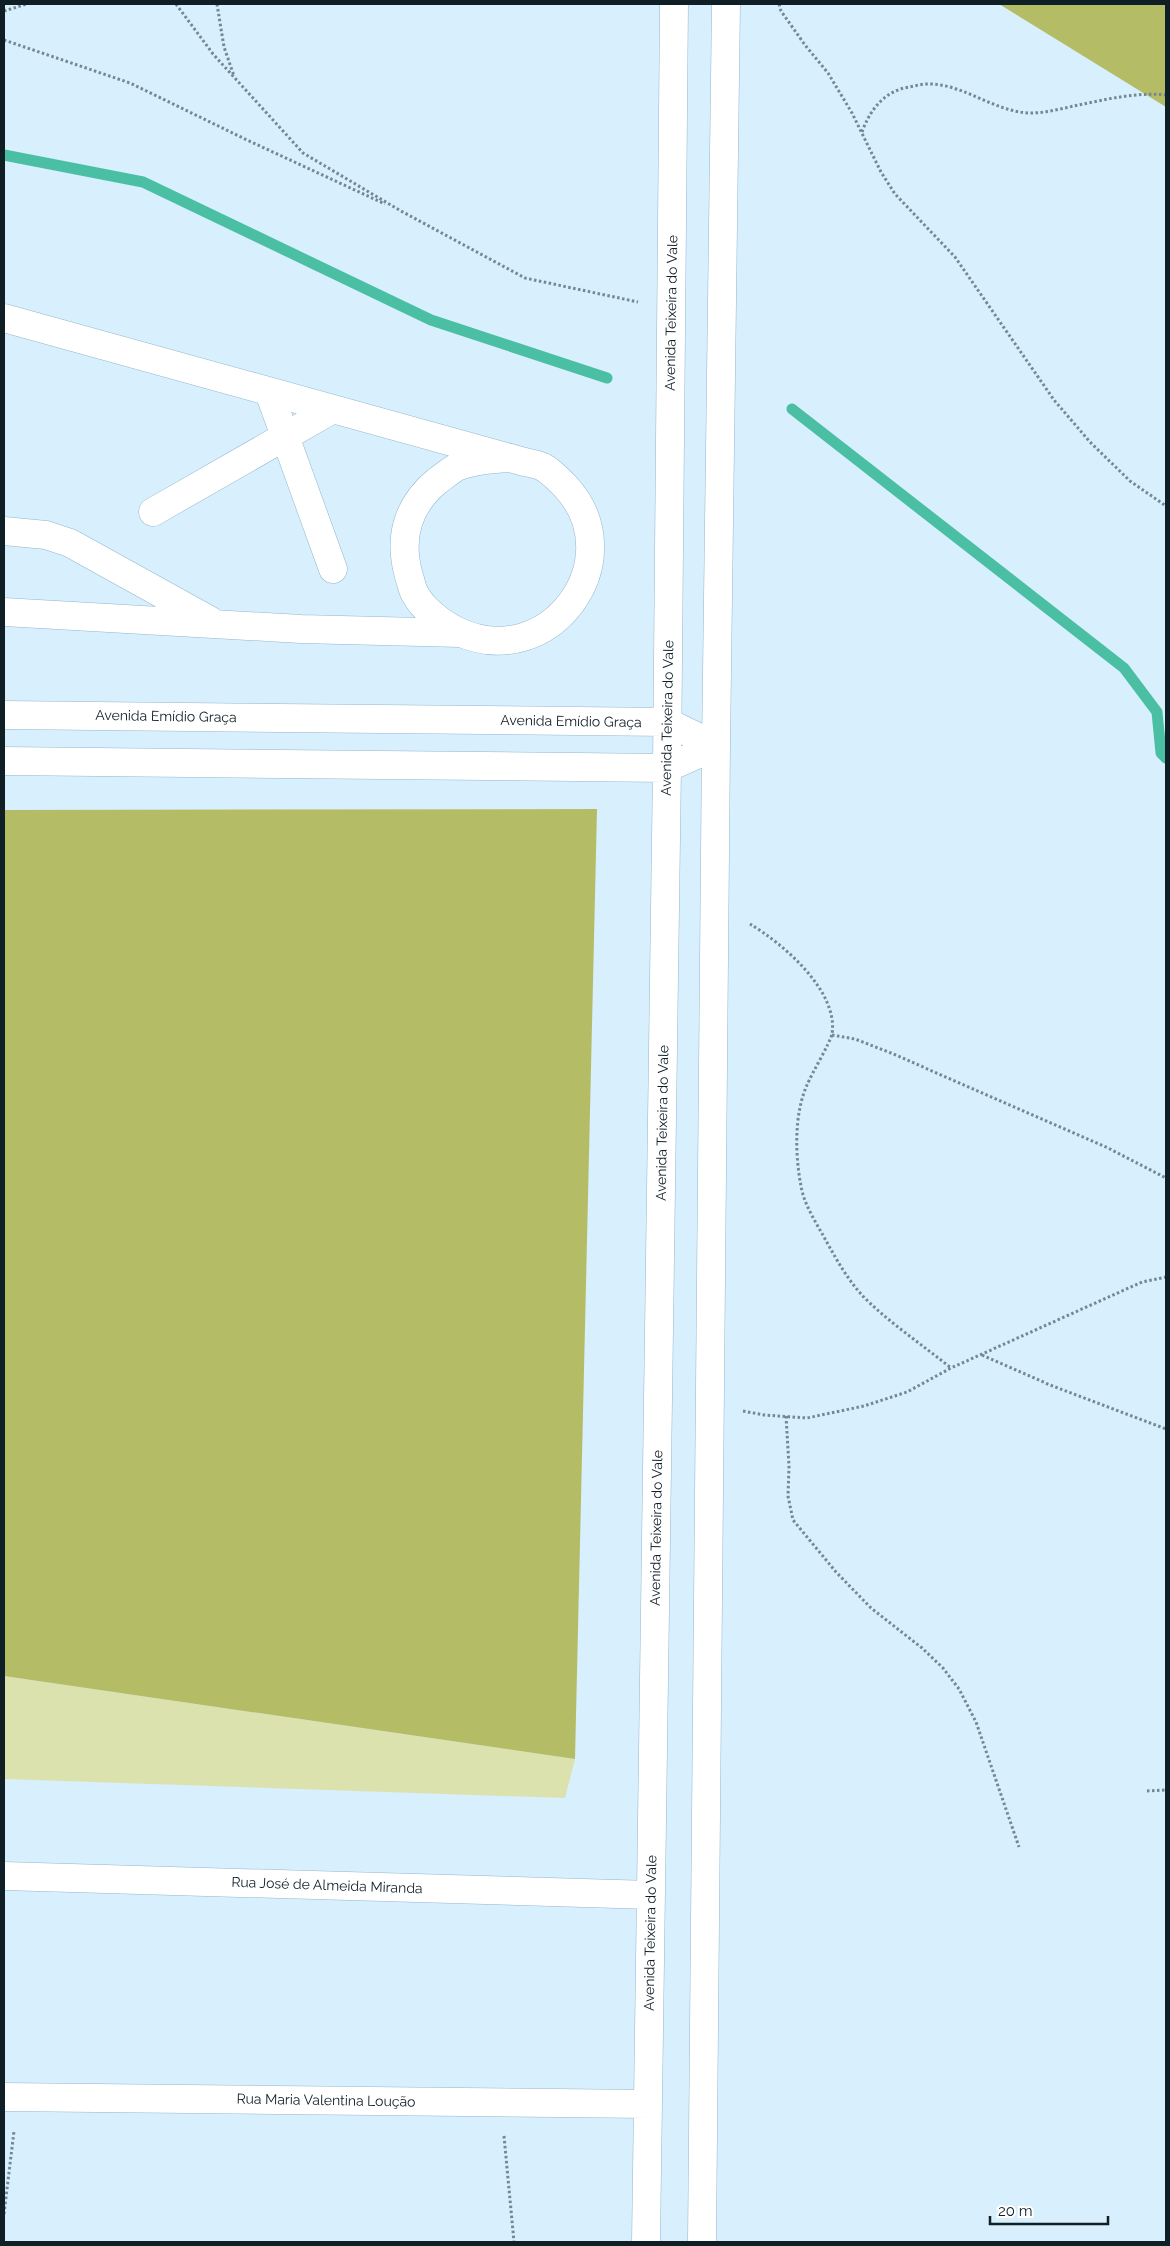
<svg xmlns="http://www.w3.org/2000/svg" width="1170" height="2246" viewBox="0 0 1170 2246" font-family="Raleway,sans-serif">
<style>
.green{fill:#dbe2ae}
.forest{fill:#b4bd65}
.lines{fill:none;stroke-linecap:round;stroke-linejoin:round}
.stream{stroke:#4bbfa3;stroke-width:11}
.minor-casing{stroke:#92b7cc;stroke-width:29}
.path{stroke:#758792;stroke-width:3;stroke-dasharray:2.5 2.5;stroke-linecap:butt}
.minor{stroke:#fff;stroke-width:28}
.labels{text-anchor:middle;stroke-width:4;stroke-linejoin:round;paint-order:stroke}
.street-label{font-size:14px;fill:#101e26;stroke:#fff}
</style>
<rect width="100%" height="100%" fill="#d8effd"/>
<path class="green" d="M4,1676L575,1759L565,1798L4,1779Z"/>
<path class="forest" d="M999,4H1166V107Z
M597,809L575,1759L4,1676V810Z"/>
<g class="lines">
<path class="stream" d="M4,155L143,182L431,320L607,378
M792,409L1124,668L1157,712L1161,753L1166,758"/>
<g class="minor-casing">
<path id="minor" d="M4,318L521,461C528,463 537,464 543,467C552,472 559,480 566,487C633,560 549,675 457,631C442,624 423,609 415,594C412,589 411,582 409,576C398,538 407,506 437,481C444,476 452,469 459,466C476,460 494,459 511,458
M269,392L333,569
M153,512L333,409
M4,531L46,535L70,543L211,621
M4,612L301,629L461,633
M4,715L667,722L716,746
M4,761L667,768L716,746
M4,1876L651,1895
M4,2097L648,2104
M646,2242L667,768L674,4
M702,2242L716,746L726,4"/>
</g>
<path class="path" d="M176,4L213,54L303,153L401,211L525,278L638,302
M217,4L224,47L234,76
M779,4L781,11L805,45L828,73L852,113L881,172L895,194L955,257L1054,400L1090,442L1130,481L1166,506
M4,11L27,4
M4,40L130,83L247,140L385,204
M862,132C870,110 884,91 909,87C915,86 921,84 927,84C963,83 994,112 1030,113C1047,113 1063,108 1079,105C1107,99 1138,92 1166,95
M750,924C782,943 839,991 832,1034C830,1043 812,1073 807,1085C794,1114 795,1155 801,1186C804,1204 815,1221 824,1237C835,1257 846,1277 861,1294C884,1319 924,1346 951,1368
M832,1035L855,1039L891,1053L1108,1148L1166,1178
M982,1355L1050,1385L1166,1429
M743,1411L764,1415L807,1418L864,1406L907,1392L951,1368L1142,1282L1166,1277
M786,1416L789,1466L788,1496L793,1520L836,1572L871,1608L922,1648L943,1668L959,1689L976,1722L1019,1847
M1147,1791L1166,1790
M504,2136L514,2242
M4,2214L14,2131"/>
<use href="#minor" class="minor"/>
</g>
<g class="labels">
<g class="street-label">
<text transform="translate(671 313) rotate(-89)" y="5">Avenida Teixeira do Vale</text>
<text transform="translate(166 716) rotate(1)" y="5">Avenida Emídio Graça</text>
<text transform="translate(667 718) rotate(-89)" y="5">Avenida Teixeira do Vale</text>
<text transform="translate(571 721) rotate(1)" y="5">Avenida Emídio Graça</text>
<text transform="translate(662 1123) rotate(-89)" y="5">Avenida Teixeira do Vale</text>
<text transform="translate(656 1528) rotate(-89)" y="5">Avenida Teixeira do Vale</text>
<text transform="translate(327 1885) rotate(2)" y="5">Rua José de Almeida Miranda</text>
<text transform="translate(650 1933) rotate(-89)" y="5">Avenida Teixeira do Vale</text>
<text transform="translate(326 2100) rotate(1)" y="5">Rua Maria Valentina Loução</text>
</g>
</g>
<rect width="1170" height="2246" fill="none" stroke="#101e26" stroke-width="10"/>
<path d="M990 2216v8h118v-8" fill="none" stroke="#101e26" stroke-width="2.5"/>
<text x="998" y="2216" font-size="15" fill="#101e26" stroke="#ffffff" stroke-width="4" paint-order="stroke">20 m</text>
</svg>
